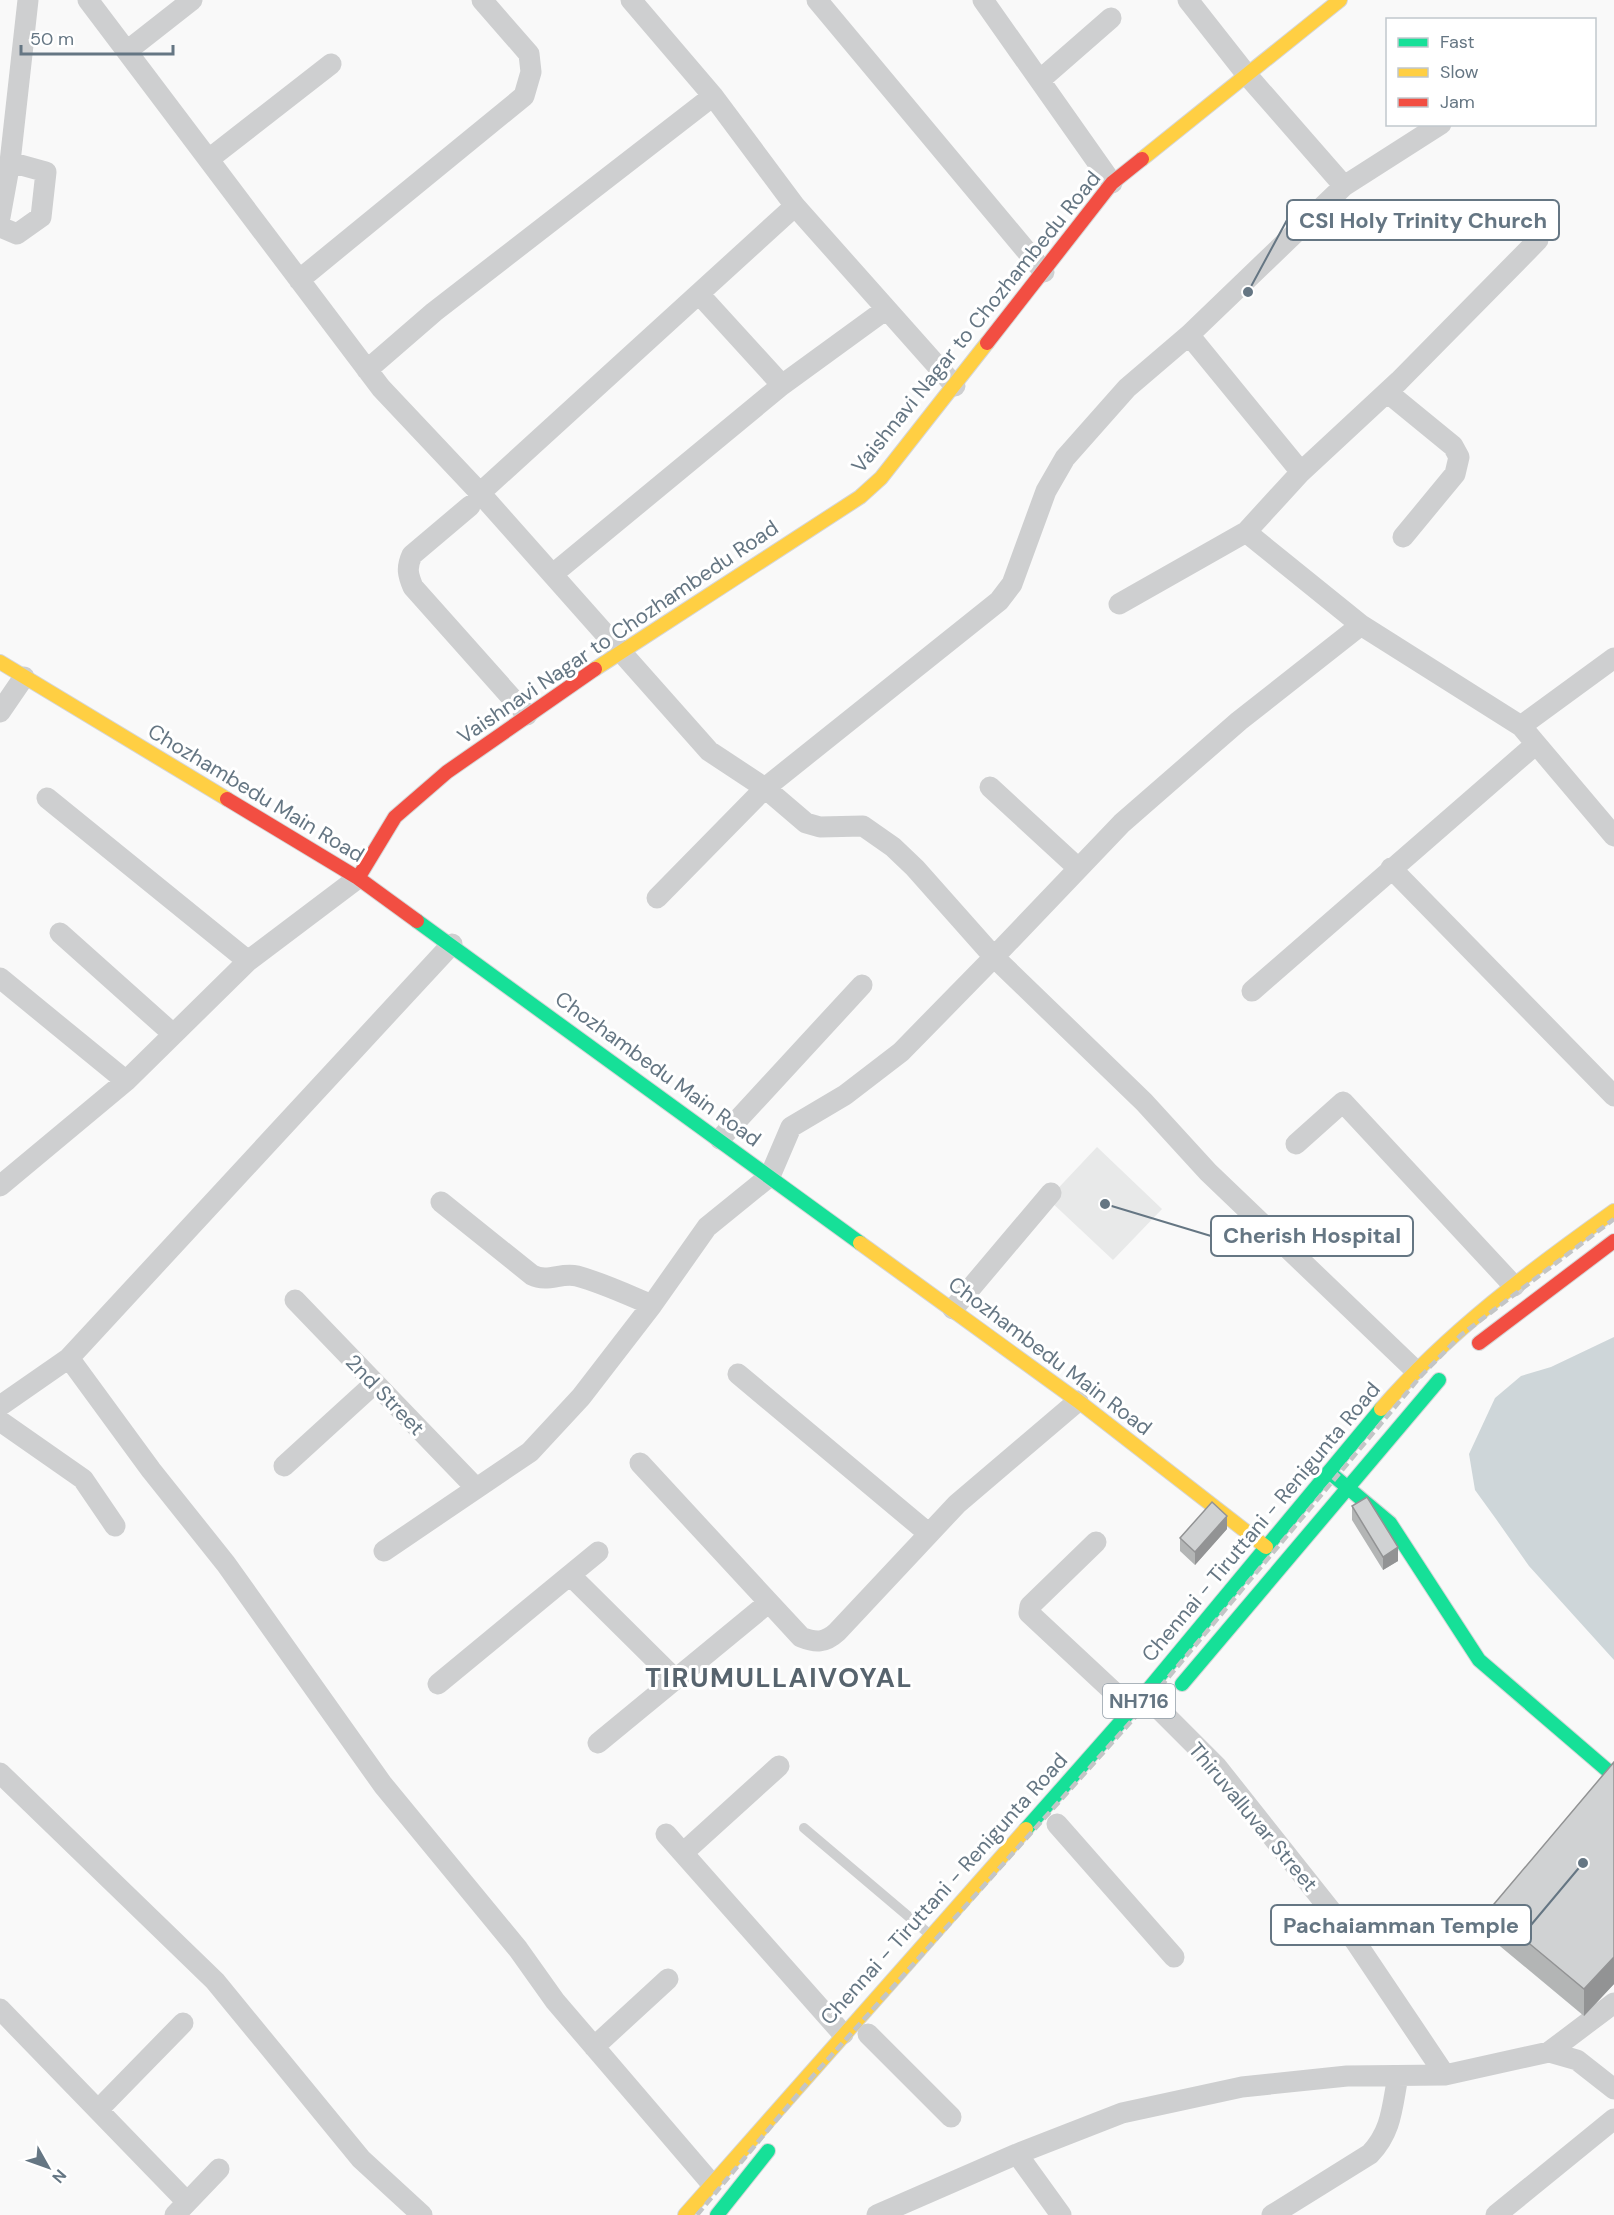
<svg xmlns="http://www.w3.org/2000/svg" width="1614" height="2215" viewBox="0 0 1614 2215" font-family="'DM Sans',sans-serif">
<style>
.built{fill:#e8e9e9}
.water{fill:#ced6d9}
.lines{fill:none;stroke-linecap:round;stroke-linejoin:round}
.fast-casing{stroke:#d5d6d7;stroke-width:16}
.slow-casing{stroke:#d5d6d7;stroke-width:16}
.jam-casing{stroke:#d5d6d7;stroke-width:16}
.lane{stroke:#cecfd0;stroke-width:10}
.street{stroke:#cecfd0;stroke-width:21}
.fast{stroke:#16e098;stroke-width:14}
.slow{stroke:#ffcf43;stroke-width:14}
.jam{stroke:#f24e42;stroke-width:14}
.rail{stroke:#c3c5c6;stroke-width:4.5;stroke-dasharray:9 4.5;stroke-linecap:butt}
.wall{fill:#b3b5b5}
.shaded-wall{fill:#929394}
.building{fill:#d0d2d3;stroke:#929394;stroke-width:1.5}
.labels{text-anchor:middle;stroke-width:6;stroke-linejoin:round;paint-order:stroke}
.shield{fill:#fff;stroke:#939fa8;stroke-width:1.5}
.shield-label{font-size:20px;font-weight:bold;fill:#657683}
.street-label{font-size:21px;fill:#657683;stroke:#fff}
.district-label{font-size:27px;font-weight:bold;letter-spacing:1.5px;fill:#57646e;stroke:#fff}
.leader{fill:none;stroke:#657683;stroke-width:2}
.callout-dot{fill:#657683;stroke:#fff;stroke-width:2}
.callout{fill:#fff;stroke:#657683;stroke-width:2}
.callout-label{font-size:22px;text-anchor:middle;font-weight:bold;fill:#657683}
</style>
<rect width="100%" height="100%" fill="#f9f9f9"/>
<path class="built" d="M1097,1147L1162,1209L1113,1260L1048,1199Z"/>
<path class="water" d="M1614,1337V1660L1529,1566L1496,1519L1475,1490L1469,1454L1495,1398L1521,1376L1551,1367Z"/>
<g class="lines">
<g class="fast-casing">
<path id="fast" d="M417,921L860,1243
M1329,1472L1390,1523L1479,1660L1614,1776
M1182,1684L1439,1380
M1026,1829L1132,1709L1381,1409
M717,2215L768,2151"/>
</g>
<g class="slow-casing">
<path id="slow" d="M1142,159L1340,0
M0,662L227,799
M595,669L860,497L881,478L987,343
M860,1243L1078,1401L1266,1547
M1381,1409C1448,1332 1531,1270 1614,1211
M685,2215L1026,1829"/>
</g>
<g class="jam-casing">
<path id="jam" d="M987,343L1112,183L1142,159
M227,799L358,878L417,921
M358,878L395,817L447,772L595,669
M1479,1343L1614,1241"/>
</g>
<path class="lane" d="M804,1828L928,1933"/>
<path class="street" d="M88,0L381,388L480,493L709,751L765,788L806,823L820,827L863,826L893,847L915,868L994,957L901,1052L845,1095L791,1127L770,1176L707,1227L652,1305L581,1397L530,1452L384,1551
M817,0L1044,272
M983,0L1112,183
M1188,0L1247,75L1344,186
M127,51L192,0
M1040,80L1111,18
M209,159L331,64
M795,206L955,386
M0,217L10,162L28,0
M0,227L17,234L41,217L46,172L10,162
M299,280L524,96L531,72L529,54L482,0
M699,294L782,385
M1189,335L1301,472
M367,370L434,312L713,96
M1387,392L1453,446L1459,457L1455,474L1403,537
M480,493L795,206L713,96L631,0
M470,506L412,555C406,568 408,575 413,587L527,715
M553,574L782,385L885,310
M1119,604L1246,532
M1361,625L1246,532L1301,472L1399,381L1538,240
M0,712L24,677
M1521,726L1614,658
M990,787L1078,868
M47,798L248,961
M1391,868L1614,1096
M657,898L765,788L999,601L1012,584L1046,491L1065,458L1127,388L1189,335L1344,186L1441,124
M60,933L173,1034
M0,978L126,1081
M1252,991L1536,744
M720,1139L862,985
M1296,1144L1343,1102L1514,1286
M0,1186L126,1081L248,961L358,878
M441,1202L532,1275C548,1283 561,1272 577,1276C603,1283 628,1295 652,1305
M295,1300L476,1488
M953,1309L1051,1193
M69,1358L151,1470L226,1564L383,1785L518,1949L555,2001L711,2183
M1415,1370L1208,1172L1144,1102L994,957L1122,823L1239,721L1361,625L1521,726L1614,836
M738,1374L928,1533
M0,1406L69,1358L452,944
M0,1421L83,1479L115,1526
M640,1463L801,1637C816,1643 825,1643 837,1632L957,1504L1078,1401
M284,1466L374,1384
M1096,1542L1030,1606L1029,1613L1132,1709
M570,1575L598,1552
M438,1684L570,1575L674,1678
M1160,1710L1217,1767L1355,1941L1445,2075
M598,1743L768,1603
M0,1773L215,1981L361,2159L422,2215
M1057,1824L1174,1957
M666,1834L843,2034
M683,1853L779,1766
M0,2009L187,2202
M868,2034L951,2117
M594,2047L668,1979
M1549,2052L1614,2003
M98,2110L183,2023
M1017,2154L1061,2215
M175,2215L219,2169
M877,2215L1017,2154L1122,2113L1242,2087L1347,2076L1445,2075L1549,2052L1577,2060L1614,2089
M1272,2215L1370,2154C1392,2131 1392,2107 1398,2076
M1496,2215L1614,2119"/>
<use href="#fast" class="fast"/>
<use href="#slow" class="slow"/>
<use href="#jam" class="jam"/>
<path class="rail" d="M697,2215L813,2076L1136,1716L1420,1377L1461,1335L1614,1219"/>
</g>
<path class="wall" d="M1352,1506L1398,1561L1383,1570L1352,1520Z
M1227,1529L1195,1565L1180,1551V1538Z
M1614,1762V1984L1584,2016L1489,1937V1910Z"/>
<path class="shaded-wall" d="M1227,1516V1529L1195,1565V1552Z
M1398,1547V1561L1383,1570V1557Z
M1614,1957V1984L1584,2016V1989Z"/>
<path class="building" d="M1367,1497L1398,1547L1383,1557L1352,1506Z
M1212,1502L1227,1516L1195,1552L1180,1538Z
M1614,1762V1957L1584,1989L1489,1910Z"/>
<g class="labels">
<rect class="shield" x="1103" y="1684" width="72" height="34" rx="4.5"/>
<g class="shield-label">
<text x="1139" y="1708">NH716</text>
</g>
<g class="street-label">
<text transform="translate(976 322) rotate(-51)" y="7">Vaishnavi Nagar to Chozhambedu Road</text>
<text transform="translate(618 632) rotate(-34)" y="7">Vaishnavi Nagar to Chozhambedu Road</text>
<text transform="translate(256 793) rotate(31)" y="7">Chozhambedu Main Road</text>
<text transform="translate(658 1069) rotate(36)" y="7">Chozhambedu Main Road</text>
<text transform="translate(1050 1356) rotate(37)" y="7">Chozhambedu Main Road</text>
<text transform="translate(385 1395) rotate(46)" y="7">2nd Street</text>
<text transform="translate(1261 1522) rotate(-50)" y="7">Chennai - Tiruttani - Renigunta Road</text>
<text transform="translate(1253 1817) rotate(50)" y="7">Thiruvalluvar Street</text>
<text transform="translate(944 1889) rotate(-48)" y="7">Chennai - Tiruttani - Renigunta Road</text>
</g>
<g class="district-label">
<text x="779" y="1687">TIRUMULLAIVOYAL</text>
</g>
</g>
<path class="leader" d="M1248 292L1287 220M1105 1204L1211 1236M1583 1863L1531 1925"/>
<g class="callout-dot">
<circle cx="1248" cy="292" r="6"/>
<circle cx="1105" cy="1204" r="6"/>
<circle cx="1583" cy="1863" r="6"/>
</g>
<g class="callout">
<rect x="1287" y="200" width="272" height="40" rx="6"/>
<rect x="1211" y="1216" width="202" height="40" rx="6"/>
<rect x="1271" y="1905" width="260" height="40" rx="6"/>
</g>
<g class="callout-label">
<text x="1423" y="228">CSI Holy Trinity Church</text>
<text x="1312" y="1243">Cherish Hospital</text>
<text x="1401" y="1933">Pachaiamman Temple</text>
</g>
<rect x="1386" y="18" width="210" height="108" fill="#ffffff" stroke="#c1c8cd" stroke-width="1.5"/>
<rect x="1398" y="38" width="30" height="9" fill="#16e098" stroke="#c1c8cd" stroke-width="1.5"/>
<text x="1440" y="48" font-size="18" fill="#657683">Fast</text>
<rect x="1398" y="68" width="30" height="9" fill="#ffcf43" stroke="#c1c8cd" stroke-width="1.5"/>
<text x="1440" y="78" font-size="18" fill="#657683">Slow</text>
<rect x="1398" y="98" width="30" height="9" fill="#f24e42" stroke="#c1c8cd" stroke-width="1.5"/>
<text x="1440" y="108" font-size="18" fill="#657683">Jam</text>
<g transform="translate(48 2167) rotate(130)" stroke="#ffffff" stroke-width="4.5" paint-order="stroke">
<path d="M0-4.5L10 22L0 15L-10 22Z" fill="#657683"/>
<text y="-9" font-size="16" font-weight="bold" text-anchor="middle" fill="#657683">N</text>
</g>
<path d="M21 45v9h152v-9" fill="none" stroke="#657683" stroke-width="3"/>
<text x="30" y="45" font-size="18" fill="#657683" stroke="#ffffff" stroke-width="4.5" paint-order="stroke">50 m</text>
</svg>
